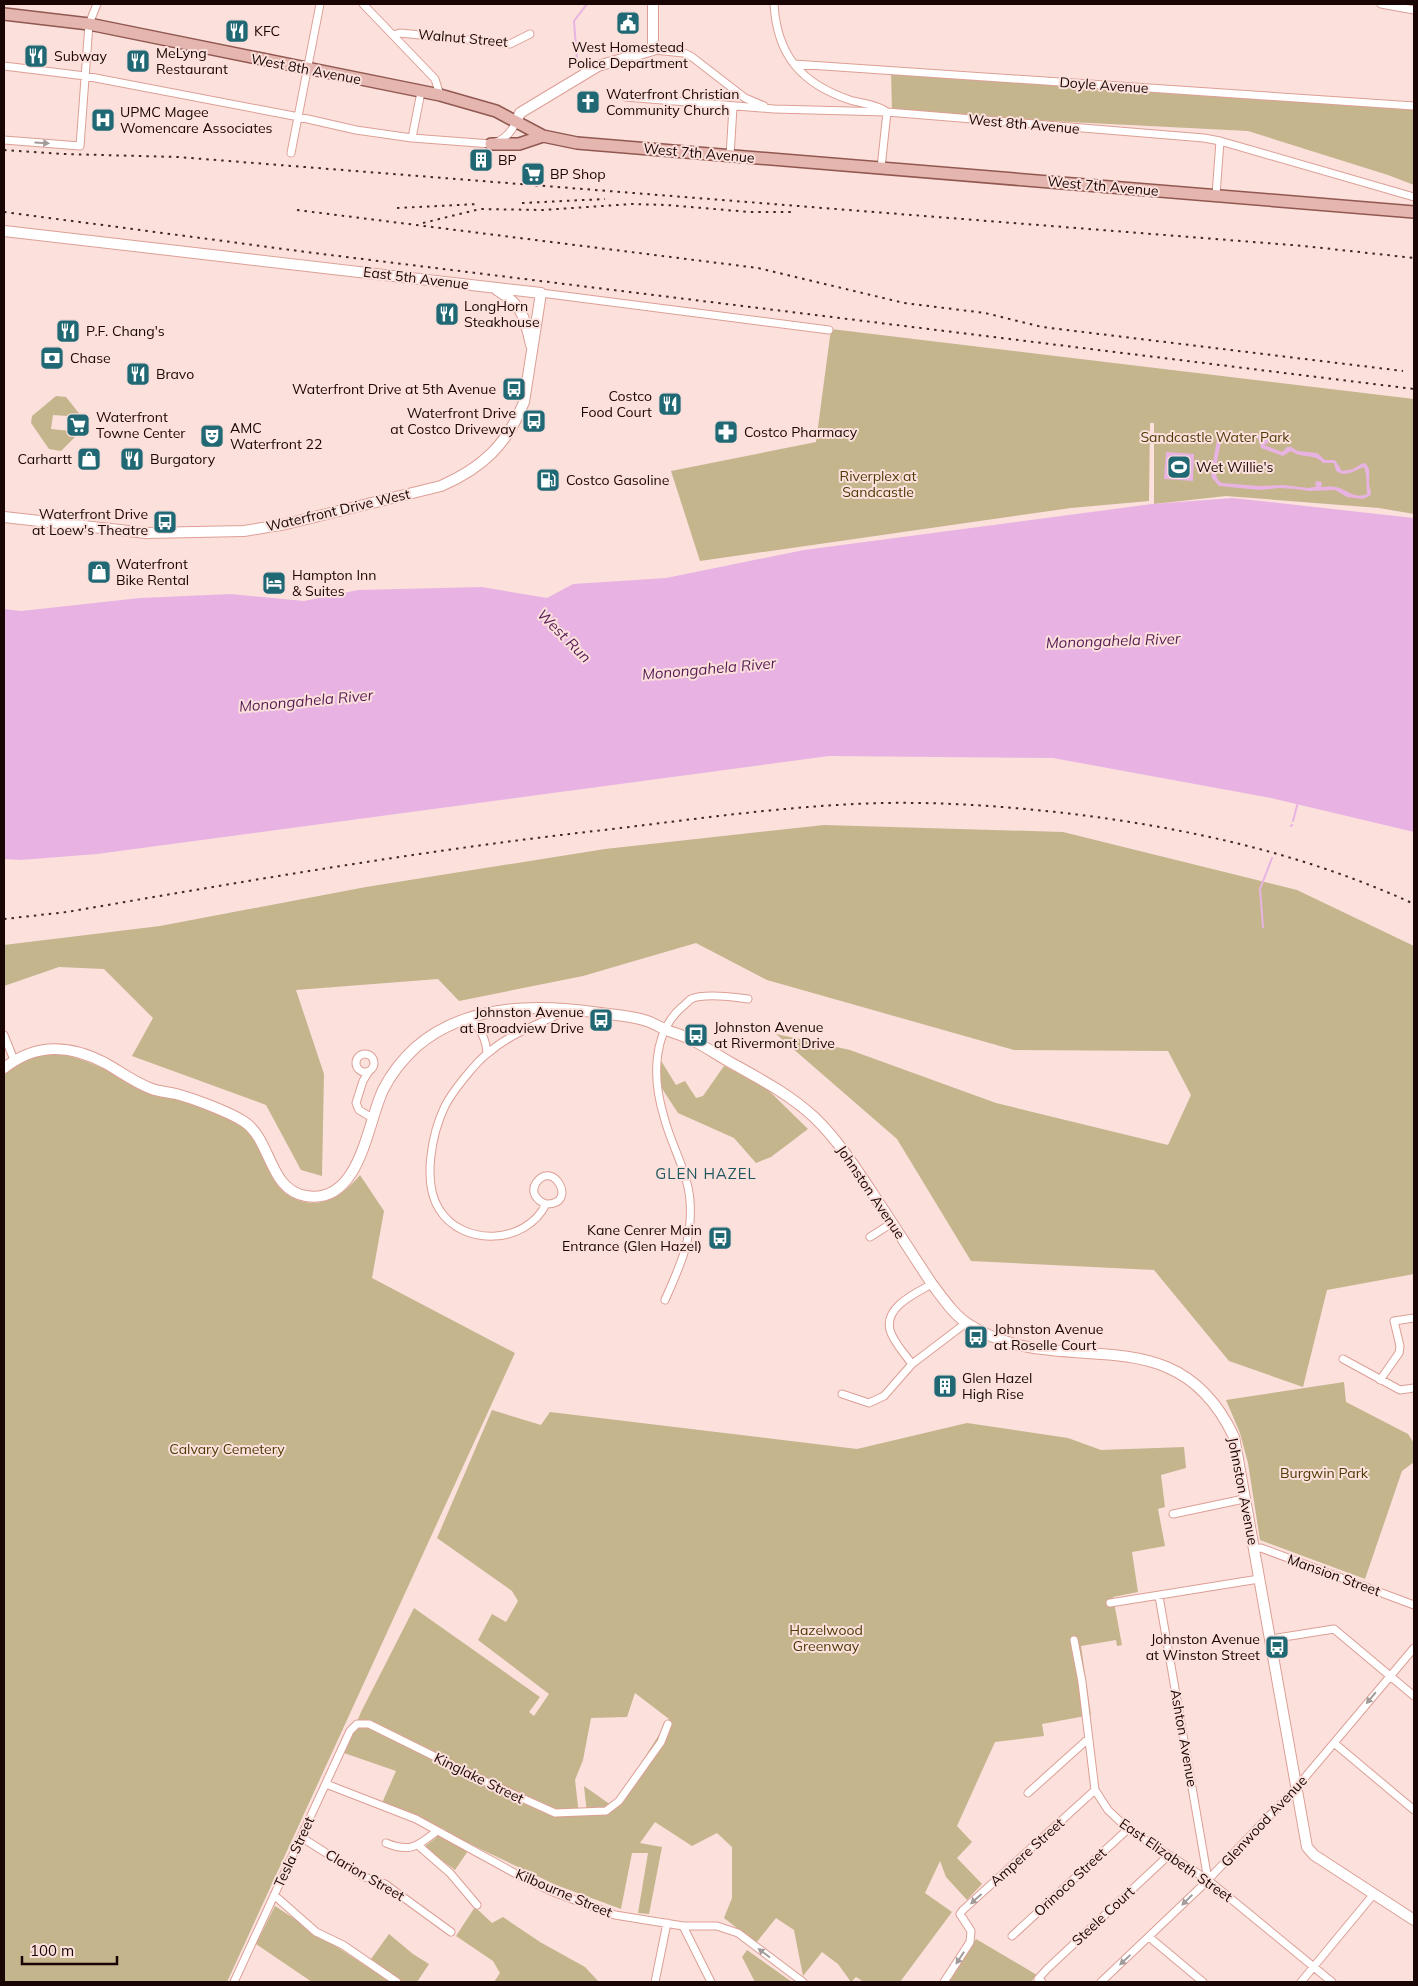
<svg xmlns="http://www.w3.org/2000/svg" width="1418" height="1986" viewBox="0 0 1418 1986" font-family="Mulish,sans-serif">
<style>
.green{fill:#c4b58d;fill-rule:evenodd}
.water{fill:#e8b3e3;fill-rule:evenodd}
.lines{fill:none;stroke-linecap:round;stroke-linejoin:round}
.stream{stroke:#e8b3e3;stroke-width:2}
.street-casing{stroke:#dd9f95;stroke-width:9}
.secondary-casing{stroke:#dd9f95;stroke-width:12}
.primary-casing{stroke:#915850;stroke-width:14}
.street{stroke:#fff;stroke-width:7}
.secondary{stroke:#fff;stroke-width:10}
.primary{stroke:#e4b6af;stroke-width:11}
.rail{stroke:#3e2927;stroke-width:2;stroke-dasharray:2.5 5;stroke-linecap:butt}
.oneway{fill:#a39b9a}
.labels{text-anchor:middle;stroke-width:4;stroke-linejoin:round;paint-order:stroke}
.poi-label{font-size:14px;fill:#190503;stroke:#fbe0dc;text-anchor:start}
.street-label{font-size:14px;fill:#190503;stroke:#fbe0dc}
.park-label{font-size:14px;fill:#4b3b05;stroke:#fbe0dc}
.water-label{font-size:15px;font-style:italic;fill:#581c55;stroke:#fbe0dc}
.neighbourhood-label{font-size:15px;letter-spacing:1px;fill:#1e5760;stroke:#fbe0dc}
</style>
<rect width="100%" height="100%" fill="#fbe0dc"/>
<path class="green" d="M891,71L1414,105V185L1388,175L1248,131L892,113Z
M831,329L1414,399V514L1379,508L1226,496L1154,504V423H1150L1149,501L1071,508L700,561L671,471L816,442Z
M56,396L66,397L82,417L53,415L51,429L80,432L61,451L49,449L31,423L32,416Z
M824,825L1063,832L1297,890L1414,946V1274L1327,1290L1303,1387L1229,1361L1154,1270L971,1261L897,1139L776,1034L850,1050L996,1103L1168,1145L1191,1095L1168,1051L1014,1050L767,980L696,943L583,976L459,1001L438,979L296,990L324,1074L322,1176L301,1170L266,1105L132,1056L153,1018L104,969L59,967L4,986V945L160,926L366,887L605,849Z
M55,1053C78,1057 99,1065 119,1077C127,1082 136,1089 145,1092C156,1097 167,1097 178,1100C195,1104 232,1118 245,1128C272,1149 262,1190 301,1201C326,1208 344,1194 360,1175L384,1211L372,1278L515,1353L227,1982H4V1075C22,1061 32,1055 55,1053Z
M660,1059L676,1085L685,1081L696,1098L703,1096L724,1066L765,1087L808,1129L771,1157L756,1163L734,1138L678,1113L661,1087Z
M1344,1382L1346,1402L1408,1434L1414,1443V1462L1402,1471L1365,1579L1260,1540L1248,1463L1240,1433L1226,1400Z
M492,1410L541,1425L550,1412L857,1449L967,1423L1068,1438L1101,1450L1184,1447L1186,1468L1161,1475L1165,1507L1158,1509L1165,1546L1132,1552L1138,1592L1113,1597L1122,1645L1117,1646L1116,1640L1081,1646L1091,1715L1042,1724L1044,1736L995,1742L957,1826L972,1842L957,1858L982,1884L967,1900L946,1877L940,1861L925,1893L952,1912L900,1982H864L856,1977L851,1982L838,1964L822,1952L803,1976L794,1930L776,1918L756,1943L724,1918L732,1898V1847L717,1833L692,1846L655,1822L640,1843L662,1847L649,1914L638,1913L648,1853H632L621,1909L556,1885L472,1845L455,1870L424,1847L446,1830L382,1803L396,1771L344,1753L361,1712L414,1608L540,1697L529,1712L534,1716L549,1694L478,1640L492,1614L506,1622L518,1601L512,1591L437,1538ZM635,1693L669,1719L622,1793L611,1805L584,1786L587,1814L579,1815L575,1780L583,1760L591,1718L627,1717Z
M275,1906L366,1966L389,1934L413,1954L429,1964L417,1982H312L256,1944Z
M475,1907L492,1923L503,1917L540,1942L585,1967L599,1982H494L500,1973L493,1961L456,1936Z
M976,1939L1037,1975L1031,1982H947Z
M747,1950L792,1982H755L742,1957Z"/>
<path class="water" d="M1248,433L1261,436L1263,443L1264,434L1268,435V443L1264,445L1282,452L1287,447H1291L1298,451L1317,453L1325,460H1335L1342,471L1353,469L1363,463L1366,464C1371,471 1369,474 1369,482C1369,487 1371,490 1371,495L1363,499L1347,497L1335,490L1309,491L1296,489L1279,488L1260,490L1219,486L1212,478L1211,473L1217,440L1224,434L1234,436ZM1226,437C1237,441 1247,437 1258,438L1261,448L1283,456L1291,451C1301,459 1315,453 1323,463H1334L1336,471C1346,478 1355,470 1364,467L1366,474L1367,494C1354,500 1346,488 1335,487C1330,486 1326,487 1321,487L1322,482L1316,481L1315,485L1318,486L1309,488L1283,485L1260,486L1222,483L1218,480L1215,472L1221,441Z
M1166,452L1194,454L1193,481L1164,479Z
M1233,498L1414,518V832L1271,798L1053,758L829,756L97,854L20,860L4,859V609L21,611L140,598L231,594L304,601L358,590L482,587L547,598L573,584L666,578L804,550L1152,504Z"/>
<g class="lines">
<path class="stream" d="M577,61L574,21L587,4
M1293,821L1298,802
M1291,826L1292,825
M1263,927L1260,889L1272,858"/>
<g class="street-casing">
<path id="street" d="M363,4L435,79L440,95
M774,4C777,56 802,84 850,100C863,104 876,104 887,112L881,168
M1381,4L1414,10
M393,35L400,33L510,44L530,34
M653,50L684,53L692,57L745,98L764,106
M794,64L1414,106
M4,66L85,76L299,117L356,130L412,138L491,144C504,141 511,133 516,122
M625,97L774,109L887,112L1204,138L1220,141L1414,197
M412,138L421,92
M4,140L80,146L89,24L97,4
M291,153L320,4
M730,156L733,107
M1216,195L1220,141
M541,293L829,330
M470,1018C480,1029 486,1038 487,1053
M4,1035L14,1060
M356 1063a9 9 0 1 1 18 0a9 9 0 1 1-18 0Z
M369,1071L363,1081L356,1103L359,1110L374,1119
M546,1204C537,1201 530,1192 536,1183C553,1158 579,1205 546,1204C526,1245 462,1247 439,1209C422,1182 432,1133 445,1106C452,1092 476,1062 488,1053C511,1033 541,1023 568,1010
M870,1237L892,1223
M665,1300C680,1266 693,1239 690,1201C688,1172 671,1145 664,1117C653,1081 651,1034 682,1007C685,1005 688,1001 691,999C704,993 734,997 748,999
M1343,1359L1400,1390L1414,1388
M912,1364C905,1354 893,1342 890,1330C884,1307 916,1293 932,1284
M1380,1380L1399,1353L1400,1346L1394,1321L1414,1318
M842,1394L869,1403L884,1396L912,1364L966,1323
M1173,1514L1244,1499
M1254,1549L1261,1548L1414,1605
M1159,1596L1208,1880
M1110,1603L1259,1579
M1271,1639L1334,1629L1414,1696
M1074,1640L1082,1682L1095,1790L1108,1810L1128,1829L1208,1880L1332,1982
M1334,1743L1414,1810
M326,1784L416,1819L518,1875L553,1892L615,1915L683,1926H717L738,1933L803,1982
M1028,1793L1088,1739
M301,1837L362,1876L385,1884L451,1932
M386,1843C410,1853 418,1846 437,1831
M419,1846L450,1873L477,1905
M274,1895L316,1932L343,1945L397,1982
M683,1926L711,1982
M1012,1936L1128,1829
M1149,1937L1203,1982
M234,1982L350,1731L357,1724H369L482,1780L555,1813L606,1811L619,1801L661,1742L668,1724
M655,1982L667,1923
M944,1982L970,1942L971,1931L960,1914L963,1910L1095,1790
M1042,1982L1038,1979L1047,1969L1169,1855
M1101,1982L1204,1884L1296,1788L1414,1648
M1301,1982L1373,1895"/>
</g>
<g class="secondary-casing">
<path id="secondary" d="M516,122L520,113L598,66L653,50V4
M4,231L541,293L524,402C507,445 482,468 441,486L286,524L244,531L146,533L4,517
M497,290C522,305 525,317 531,345
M4,1068C36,1043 69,1044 105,1063C121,1072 135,1083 152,1089C160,1092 168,1092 176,1094C192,1098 229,1112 243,1121C272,1139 268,1190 306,1196C360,1205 367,1124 383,1090C391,1074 404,1058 416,1047C467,1003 538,1004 600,1013C615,1015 633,1016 647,1021C653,1023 658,1026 664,1029C673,1033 683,1035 692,1040C704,1046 716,1054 728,1061C758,1078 788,1093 814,1117C840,1142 859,1173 879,1203C897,1230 914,1257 932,1284C942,1297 953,1314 968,1324C1061,1384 1174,1309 1234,1437L1307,1847L1314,1855L1414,1920"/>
</g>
<g class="primary-casing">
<path id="primary" d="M4,14L89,24L440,95L496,111L543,136L577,143L1414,212
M491,144H519L543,136"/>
</g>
<use href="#street" class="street"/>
<use href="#secondary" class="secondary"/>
<use href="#primary" class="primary"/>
<path class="rail" d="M4,150L63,154L178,157L1304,246L1414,258
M522,203L605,199
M397,208L477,204
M297,210L758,268L904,303L985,313L1042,327L1403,371
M4,212L314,253L1414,389
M423,223L480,209L543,210L632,204L667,205L750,212H791
M4,919L67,912C246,881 424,850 604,830C697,819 791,805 885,803C942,802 999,806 1056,812C1179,826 1301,852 1414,904"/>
</g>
<defs><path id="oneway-solid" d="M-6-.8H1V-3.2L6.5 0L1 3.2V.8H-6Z" transform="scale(1.25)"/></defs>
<g class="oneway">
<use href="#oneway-solid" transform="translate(42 143) rotate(4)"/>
<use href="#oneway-solid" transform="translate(1371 1698) rotate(130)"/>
<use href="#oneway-solid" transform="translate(976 1899) rotate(138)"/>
<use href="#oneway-solid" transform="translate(1187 1900) rotate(136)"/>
<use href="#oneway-solid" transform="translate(764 1953) rotate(-143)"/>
<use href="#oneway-solid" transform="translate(960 1958) rotate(123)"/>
<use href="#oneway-solid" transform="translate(1125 1960) rotate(137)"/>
</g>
<defs>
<g id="civic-square" transform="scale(1.25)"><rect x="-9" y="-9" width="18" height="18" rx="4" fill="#206974" stroke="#fbe0dc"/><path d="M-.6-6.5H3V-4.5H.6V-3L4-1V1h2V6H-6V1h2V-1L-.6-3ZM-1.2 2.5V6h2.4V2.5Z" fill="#fff"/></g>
<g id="restaurant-square" transform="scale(1.25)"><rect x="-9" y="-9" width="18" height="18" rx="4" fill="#206974" stroke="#fbe0dc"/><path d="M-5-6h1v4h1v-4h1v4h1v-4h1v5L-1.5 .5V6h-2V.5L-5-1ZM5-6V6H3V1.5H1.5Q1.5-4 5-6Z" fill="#fff"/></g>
<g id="church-square" transform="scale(1.25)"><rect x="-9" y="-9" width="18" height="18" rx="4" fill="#206974" stroke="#fbe0dc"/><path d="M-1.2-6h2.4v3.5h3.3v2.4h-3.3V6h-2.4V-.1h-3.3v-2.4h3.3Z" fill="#fff"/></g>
<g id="hospital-square" transform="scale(1.25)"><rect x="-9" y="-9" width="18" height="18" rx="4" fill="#206974" stroke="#fbe0dc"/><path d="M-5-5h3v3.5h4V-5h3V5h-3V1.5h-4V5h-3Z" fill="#fff"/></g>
<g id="building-square" transform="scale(1.25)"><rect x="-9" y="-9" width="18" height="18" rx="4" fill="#206974" stroke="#fbe0dc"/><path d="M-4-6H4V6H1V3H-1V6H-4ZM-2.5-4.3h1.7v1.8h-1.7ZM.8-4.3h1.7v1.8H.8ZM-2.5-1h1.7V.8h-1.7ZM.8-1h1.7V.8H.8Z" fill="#fff"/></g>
<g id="supermarket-square" transform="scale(1.25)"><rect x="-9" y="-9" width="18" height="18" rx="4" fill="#206974" stroke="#fbe0dc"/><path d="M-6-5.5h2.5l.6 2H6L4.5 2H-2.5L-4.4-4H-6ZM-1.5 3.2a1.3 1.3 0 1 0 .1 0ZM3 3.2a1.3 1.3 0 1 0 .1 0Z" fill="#fff"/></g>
<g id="bank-square" transform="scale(1.25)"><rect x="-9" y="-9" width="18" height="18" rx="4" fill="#206974" stroke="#fbe0dc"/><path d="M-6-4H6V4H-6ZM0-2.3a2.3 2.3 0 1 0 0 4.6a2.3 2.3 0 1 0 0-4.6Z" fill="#fff"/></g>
<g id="bus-square" transform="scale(1.25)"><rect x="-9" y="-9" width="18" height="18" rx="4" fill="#206974" stroke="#fbe0dc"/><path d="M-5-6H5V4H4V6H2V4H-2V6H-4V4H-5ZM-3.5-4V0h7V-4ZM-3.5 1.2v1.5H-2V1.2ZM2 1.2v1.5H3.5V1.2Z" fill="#fff"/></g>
<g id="pharmacy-square" transform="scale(1.25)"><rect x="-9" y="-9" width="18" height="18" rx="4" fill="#206974" stroke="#fbe0dc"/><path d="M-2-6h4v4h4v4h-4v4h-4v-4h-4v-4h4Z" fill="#fff"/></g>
<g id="theatre-square" transform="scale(1.25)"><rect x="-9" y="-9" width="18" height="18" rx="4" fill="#206974" stroke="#fbe0dc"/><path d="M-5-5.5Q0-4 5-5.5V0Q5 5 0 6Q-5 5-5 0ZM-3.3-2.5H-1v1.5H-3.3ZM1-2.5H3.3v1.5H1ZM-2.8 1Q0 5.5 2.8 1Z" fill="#fff"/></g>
<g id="shop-square" transform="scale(1.25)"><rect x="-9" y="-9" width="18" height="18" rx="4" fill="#206974" stroke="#fbe0dc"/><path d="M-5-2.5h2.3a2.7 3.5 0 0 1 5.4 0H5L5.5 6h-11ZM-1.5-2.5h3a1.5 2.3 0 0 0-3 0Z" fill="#fff"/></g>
<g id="stadium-square" transform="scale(1.25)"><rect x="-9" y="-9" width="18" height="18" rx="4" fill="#206974" stroke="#fbe0dc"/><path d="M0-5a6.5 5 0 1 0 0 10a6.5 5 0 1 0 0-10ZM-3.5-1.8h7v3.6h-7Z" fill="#fff"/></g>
<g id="fuel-square" transform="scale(1.25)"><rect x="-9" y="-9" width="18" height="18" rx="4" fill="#206974" stroke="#fbe0dc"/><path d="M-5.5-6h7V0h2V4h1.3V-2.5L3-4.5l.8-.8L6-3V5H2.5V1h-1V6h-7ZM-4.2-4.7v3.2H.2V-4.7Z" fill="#fff"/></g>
<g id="hotel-square" transform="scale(1.25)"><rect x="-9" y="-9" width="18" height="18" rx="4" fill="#206974" stroke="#fbe0dc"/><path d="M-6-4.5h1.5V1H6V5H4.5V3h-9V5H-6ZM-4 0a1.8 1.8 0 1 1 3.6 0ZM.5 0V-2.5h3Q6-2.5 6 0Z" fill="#fff"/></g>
</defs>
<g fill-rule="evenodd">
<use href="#civic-square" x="628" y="23"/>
<use href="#restaurant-square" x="237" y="31"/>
<use href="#restaurant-square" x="36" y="56"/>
<use href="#restaurant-square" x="138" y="61"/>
<use href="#church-square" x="588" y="102"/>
<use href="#hospital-square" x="103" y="120"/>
<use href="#building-square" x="481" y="160"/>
<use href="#supermarket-square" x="533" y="174"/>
<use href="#restaurant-square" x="447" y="314"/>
<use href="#restaurant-square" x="68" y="331"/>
<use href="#bank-square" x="52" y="358"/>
<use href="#restaurant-square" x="138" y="374"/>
<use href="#bus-square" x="514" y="389"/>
<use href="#restaurant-square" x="670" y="404"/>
<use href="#bus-square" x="534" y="421"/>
<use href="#supermarket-square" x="78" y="425"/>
<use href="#pharmacy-square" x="726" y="432"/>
<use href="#theatre-square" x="212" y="436"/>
<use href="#shop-square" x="89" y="459"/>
<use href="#restaurant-square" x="132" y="459"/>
<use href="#stadium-square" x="1179" y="467"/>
<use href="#fuel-square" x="548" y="480"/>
<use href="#bus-square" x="165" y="522"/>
<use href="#shop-square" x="99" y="572"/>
<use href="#hotel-square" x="274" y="583"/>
<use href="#bus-square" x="601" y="1020"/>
<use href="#bus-square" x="696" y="1035"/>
<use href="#bus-square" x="720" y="1238"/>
<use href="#bus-square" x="976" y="1337"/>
<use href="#building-square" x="945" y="1386"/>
<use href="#bus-square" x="1277" y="1647"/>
</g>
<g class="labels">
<g class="poi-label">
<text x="254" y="36">KFC</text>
<text x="628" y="52" text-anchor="middle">West Homestead<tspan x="628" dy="16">Police Department</tspan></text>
<text x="156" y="58">MeLyng<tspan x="156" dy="16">Restaurant</tspan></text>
<text x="54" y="61">Subway</text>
<text x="606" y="99">Waterfront Christian<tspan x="606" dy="16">Community Church</tspan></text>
<text x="120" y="117">UPMC Magee<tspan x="120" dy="16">Womencare Associates</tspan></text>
<text x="498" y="165">BP</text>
<text x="550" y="179">BP Shop</text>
<text x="464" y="311">LongHorn<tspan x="464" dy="16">Steakhouse</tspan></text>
<text x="86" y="336">P.F. Chang's</text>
<text x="70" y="363">Chase</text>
<text x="156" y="379">Bravo</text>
<text x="496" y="394" text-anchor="end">Waterfront Drive at 5th Avenue</text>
<text x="652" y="401" text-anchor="end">Costco<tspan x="652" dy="16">Food Court</tspan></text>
<text x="516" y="418" text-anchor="end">Waterfront Drive<tspan x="516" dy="16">at Costco Driveway</tspan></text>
<text x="96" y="422">Waterfront<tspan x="96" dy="16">Towne Center</tspan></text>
<text x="230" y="433">AMC<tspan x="230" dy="16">Waterfront 22</tspan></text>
<text x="744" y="437">Costco Pharmacy</text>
<text x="72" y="464" text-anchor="end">Carhartt</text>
<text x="150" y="464">Burgatory</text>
<text x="1196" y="472">Wet Willie's</text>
<text x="566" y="485">Costco Gasoline</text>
<text x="148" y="519" text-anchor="end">Waterfront Drive<tspan x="148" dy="16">at Loew's Theatre</tspan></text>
<text x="116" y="569">Waterfront<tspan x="116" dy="16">Bike Rental</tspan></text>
<text x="292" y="580">Hampton Inn<tspan x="292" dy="16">&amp; Suites</tspan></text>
<text x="584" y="1017" text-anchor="end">Johnston Avenue<tspan x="584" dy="16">at Broadview Drive</tspan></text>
<text x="714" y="1032">Johnston Avenue<tspan x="714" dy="16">at Rivermont Drive</tspan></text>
<text x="702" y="1235" text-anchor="end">Kane Cenrer Main<tspan x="702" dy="16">Entrance (Glen Hazel)</tspan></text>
<text x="994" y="1334">Johnston Avenue<tspan x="994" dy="16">at Roselle Court</tspan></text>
<text x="962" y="1383">Glen Hazel<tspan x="962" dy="16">High Rise</tspan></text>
<text x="1260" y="1644" text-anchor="end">Johnston Avenue<tspan x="1260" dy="16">at Winston Street</tspan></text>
</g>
<g class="street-label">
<text transform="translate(463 38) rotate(5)" y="5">Walnut Street</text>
<text transform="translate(306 69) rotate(11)" y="5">West 8th Avenue</text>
<text transform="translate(1104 85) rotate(4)" y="5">Doyle Avenue</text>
<text transform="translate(1024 124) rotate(5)" y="5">West 8th Avenue</text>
<text transform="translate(699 153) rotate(5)" y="5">West 7th Avenue</text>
<text transform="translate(1103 186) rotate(5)" y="5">West 7th Avenue</text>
<text transform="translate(416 278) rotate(7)" y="5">East 5th Avenue</text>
<text transform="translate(338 510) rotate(-13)" y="5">Waterfront Drive West</text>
<text transform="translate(871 1192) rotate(56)" y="5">Johnston Avenue</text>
<text transform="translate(1243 1491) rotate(79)" y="5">Johnston Avenue</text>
<text transform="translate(1334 1575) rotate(20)" y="5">Mansion Street</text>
<text transform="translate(1184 1738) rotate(80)" y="5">Ashton Avenue</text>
<text transform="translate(479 1778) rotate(26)" y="5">Kinglake Street</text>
<text transform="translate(1264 1821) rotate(-47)" y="5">Glenwood Avenue</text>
<text transform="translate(294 1852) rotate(-65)" y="5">Tesla Street</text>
<text transform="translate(1027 1852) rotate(-42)" y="5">Ampere Street</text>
<text transform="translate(1176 1860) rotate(35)" y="5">East Elizabeth Street</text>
<text transform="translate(365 1875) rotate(30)" y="5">Clarion Street</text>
<text transform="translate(1070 1882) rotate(-43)" y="5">Orinoco Street</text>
<text transform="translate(564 1893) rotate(23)" y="5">Kilbourne Street</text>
<text transform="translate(1103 1916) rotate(-43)" y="5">Steele Court</text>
</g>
<g class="park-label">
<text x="1215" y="442">Sandcastle Water Park</text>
<text x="878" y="481">Riverplex at<tspan x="878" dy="16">Sandcastle</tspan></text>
<text x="227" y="1454">Calvary Cemetery</text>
<text x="1324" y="1478">Burgwin Park</text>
<text x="826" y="1635">Hazelwood<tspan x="826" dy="16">Greenway</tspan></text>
</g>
<g class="water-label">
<text transform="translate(564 636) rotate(45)" y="5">West Run</text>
<text transform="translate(1113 641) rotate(-2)" y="5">Monongahela River</text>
<text transform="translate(709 669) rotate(-5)" y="5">Monongahela River</text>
<text transform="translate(306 701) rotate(-5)" y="5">Monongahela River</text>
</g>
<g class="neighbourhood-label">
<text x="706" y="1179">GLEN HAZEL</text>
</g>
</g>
<rect width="1418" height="1986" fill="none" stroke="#190503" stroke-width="10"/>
<path d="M22 1956v8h95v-8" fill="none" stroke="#190503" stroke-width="2.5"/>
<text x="30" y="1956" font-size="15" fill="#190503" stroke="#fbe0dc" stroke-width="4" paint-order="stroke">100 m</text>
</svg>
